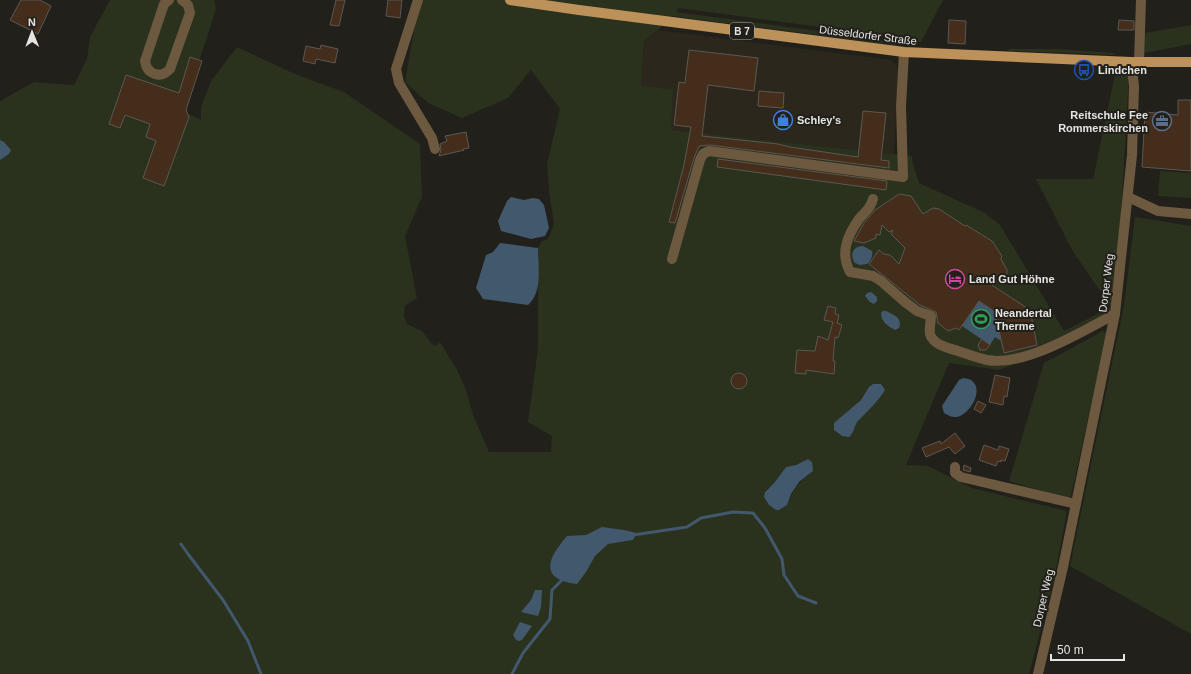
<svg xmlns="http://www.w3.org/2000/svg" width="1191" height="674" viewBox="0 0 1191 674" font-family="Helvetica,sans-serif">
<style>
.built{fill:#2b271c}
.green{fill:#2a311d;fill-rule:evenodd}
.water{fill:#41586d}
.lines{fill:none;stroke-linecap:round;stroke-linejoin:round}
.stream{stroke:#41586d;stroke-width:3}
.building{fill:#442e1b;stroke:#5c5752}
.minor{stroke:#6d593f;stroke-width:10}
.major{stroke:#bc915a;stroke-width:10}
.labels{text-anchor:middle;stroke-width:4;stroke-linejoin:round;paint-order:stroke}
.shield{fill:#22201b;stroke:#aba9a6;stroke-width:1}
.shield-label{font-size:10px;font-weight:bold;fill:#e6e4e1}
.street-label{font-size:11px;fill:#e6e4e1;stroke:#22201b}
.poi-label{font-size:11px;font-weight:bold;fill:#e6e4e1;stroke:#22201b;text-anchor:start}
</style>
<rect width="100%" height="100%" fill="#22201b"/>
<path class="built" d="M658,30L891,60L898,67L894,154L670,130L672,90L641,85L644,40Z"/>
<path class="green" d="M110,0H214L216,9L183,111L201,120V107L211,81L237,47L295,74L344,92L420,144L422,197L405,236L417,298L405,306L404,316L407,324L422,331L432,344L436,346L440,342L457,370L466,390L473,415L489,452H551L552,436L528,422L538,349V248L542,241L548,239L554,224L549,192L547,164L560,109L531,70L508,98L462,118L428,103L405,82L419,0H943L921,42C897,42 873,34 849,31C792,23 736,16 679,8L676,12L870,38L895,43V45L671,16L658,30L644,40L641,85L673,90L671,130L912,156V161L919,183L985,213L1000,225L1064,331L1111,307L1072,250L1036,179H1093L1115,75H1129L1121,215L1111,307L1108,321L1047,352L999,370L949,363L906,465L928,466L972,488L1067,511L1055,576L1029,674H0V101L34,82L74,85L87,59L90,37ZM808,459L809,475C797,483 792,492 787,505L765,491L774,483L786,467L796,465Z
M1191,25V44L1144,53L1145,33Z
M1009,49H1058L1113,53L1116,55L1009,51Z
M1160,171L1191,173V198L1158,196Z
M1135,217L1191,226V634L1070,566L1124,305Z
M1103,331L1107,332L1071,496L1065,498L1009,481L1044,363Z"/>
<path class="water" d="M0,140L4,142L11,150L9,154L0,160Z
M511,197L524,200L533,198L539,199L544,205L549,228L545,236L531,239L501,231L498,221L507,201Z
M500,243L538,248C538,267 543,292 528,305L483,299L476,288L486,255L493,252Z
M863,246L872,251C873,256 871,261 867,264L860,265L855,263C849,255 853,246 863,246Z
M871,292L877,297V301L874,304L870,302L865,296L867,293Z
M979,301L995,312L1001,341L995,337L990,345L962,326Z
M883,311H886C894,315 903,318 899,328L895,330C888,326 881,322 881,313Z
M963,378C990,380 971,417 955,417C951,417 947,415 944,413L942,406L959,380Z
M873,384H881L885,390C880,399 866,413 858,421C854,426 854,433 849,437L842,436L834,430V423L861,400L869,387Z
M808,459L812,462L813,471L799,482L791,494L787,505L779,510H776L769,505L764,497L765,492L774,483L786,467L796,465Z
M602,527L624,530L637,533L633,540L608,544L595,556L586,572L577,584C538,579 548,558 567,536L586,535Z
M535,590H542L541,607L538,616L521,612L531,600Z
M520,622L532,626L522,640L519,641L516,640L513,635Z"/>
<g class="lines">
<path class="stream" d="M633,535L687,527L701,518L733,512L753,513L765,528L782,559L784,575L798,596L816,603
M181,544L188,554L223,600L248,641L261,674
M512,674L523,653L550,619L552,590L563,579"/>
</g>
<path class="building" d="M21,0H40L51,6L38,34L10,20Z
M336,0H345L339,26L330,25Z
M388,0H402L400,18L386,16Z
M949,20L966,21L965,44L948,43Z
M1119,20L1134,21V30H1118Z
M321,45L338,49L335,63L316,59L315,64L303,61L306,46L320,49Z
M689,50L758,58L754,91L708,85L702,136L778,144L790,147L858,157L863,111L886,113L881,160L889,161V168L710,145L699,146L694,158L675,223L669,222L684,165L691,127L674,125L679,82L685,83Z
M190,57L202,61L186,110L189,117L164,186L143,178L156,141L146,137L150,124L125,115L120,128L109,124L126,75L179,93Z
M759,91L784,93L783,108L758,106Z
M1178,100H1191V171L1142,167L1145,112L1178,115Z
M466,132L469,148L463,149L464,150L439,156L441,150L440,144L447,141L445,136Z
M718,159L887,181L886,190L717,167Z
M899,194L911,196L923,214L933,208L939,209L965,226L966,225L992,241L1002,256L1001,259L1007,270V274L992,285L1030,310L1037,345L1004,353L995,312L979,301L959,330L956,328L948,331L938,323L936,312L920,305L869,264L879,250L884,254L890,255L899,264L905,248L891,234L893,230L889,232L882,225L880,235L876,234V238L864,243L854,241L864,223L875,210Z
M828,306L836,308L835,314L839,315L837,323L842,325L838,338L835,337L833,361H835L834,374L806,370V374L795,373L797,350L815,351L818,336L828,340L833,322L824,320Z
M982,339L990,345L986,350H980L978,345Z
M731 381a8 8 0 1 1 16 0a8 8 0 1 1-16 0Z
M995,375L1010,378L1007,397L1004,396L1003,405L989,402Z
M978,401L986,405L981,413L974,409Z
M955,433L965,446L955,454L949,447L926,457L922,448L940,441L941,444Z
M984,445L998,450L999,446L1009,449L1005,461L1001,460V462L998,461L996,466L979,460Z
M964,465L971,468L970,472L963,470Z"/>
<g class="lines">
<path class="minor" d="M169,0L164,4L145,61C147,75 161,79 170,69L190,13L188,5L182,0
M418,0L396,69L399,83L432,138L435,149
M1139,62L1141,0
M1128,197L1158,211L1191,214
M873,199C871,208 865,212 859,219C847,236 840,253 850,272L873,276L881,281L905,302L917,311L931,316C931,321 929,329 930,334C933,345 949,348 958,351C967,354 977,358 987,360C1024,367 1083,331 1115,314
M672,259L700,160L703,154L709,151L903,177L901,106L904,52
M955,467V473L961,477L1076,504
M1038,674L1063,567L1115,314L1132,155L1134,86L1131,62"/>
<path class="major" d="M510,0L579,10L904,52L1131,62H1191"/>
</g>
<defs>
<g id="bus-ring" transform="scale(1)"><circle r="9.5" fill="#22201b" stroke="#1a4fb4" stroke-width="1.5"/><path d="M-5-6H5V4H4V6H2V4H-2V6H-4V4H-5ZM-3.5-4V0h7V-4ZM-3.5 1.2v1.5H-2V1.2ZM2 1.2v1.5H3.5V1.2Z" fill="#1a4fb4"/></g>
<g id="shop-ring" transform="scale(1)"><circle r="9.5" fill="#22201b" stroke="#3f7fe0" stroke-width="1.5"/><path d="M-5-2.5h2.3a2.7 3.5 0 0 1 5.4 0H5L5.5 6h-11ZM-1.5-2.5h3a1.5 2.3 0 0 0-3 0Z" fill="#3f7fe0"/></g>
<g id="office-ring" transform="scale(1)"><circle r="9.5" fill="#22201b" stroke="#5c6f8a" stroke-width="1.5"/><path d="M-6-3h4V-5.5h4V-3h4V5H-6ZM-1-4.5V-3h2v-1.5ZM-6 0V1H6V0Z" fill="#5c6f8a"/></g>
<g id="hotel-ring" transform="scale(1)"><circle r="9.5" fill="#22201b" stroke="#d1479c" stroke-width="1.5"/><path d="M-6-4.5h1.5V1H6V5H4.5V3h-9V5H-6ZM-4 0a1.8 1.8 0 1 1 3.6 0ZM.5 0V-2.5h3Q6-2.5 6 0Z" fill="#d1479c"/></g>
<g id="stadium-ring" transform="scale(1)"><circle r="9.5" fill="#22201b" stroke="#2e9e5b" stroke-width="1.5"/><path d="M0-5a6.5 5 0 1 0 0 10a6.5 5 0 1 0 0-10ZM-3.5-1.8h7v3.6h-7Z" fill="#2e9e5b"/></g>
</defs>
<g fill-rule="evenodd">
<use href="#bus-ring" x="1084" y="70"/>
<use href="#shop-ring" x="783" y="120"/>
<use href="#office-ring" x="1162" y="121"/>
<use href="#hotel-ring" x="955" y="279"/>
<use href="#stadium-ring" x="981" y="319"/>
</g>
<g class="labels">
<rect class="shield" x="730" y="23" width="24" height="16" rx="3"/>
<g class="shield-label">
<text x="742" y="35">B 7</text>
</g>
<g class="street-label">
<text transform="translate(868 35) rotate(7)" y="4">Düsseldorfer Straße</text>
<text transform="translate(1106 283) rotate(-83)" y="4">Dorper Weg</text>
<text transform="translate(1043 598) rotate(-77)" y="4">Dorper Weg</text>
</g>
<g class="poi-label">
<text x="1098" y="74">Lindchen</text>
<text x="1148" y="119" text-anchor="end">Reitschule Fee<tspan x="1148" dy="13">Rommerskirchen</tspan></text>
<text x="797" y="124">Schley's</text>
<text x="969" y="283">Land Gut Höhne</text>
<text x="995" y="317">Neandertal<tspan x="995" dy="13">Therme</tspan></text>
</g>
</g>
<g transform="translate(32 32) rotate(359)" stroke="#22201b" stroke-width="3" paint-order="stroke">
<path d="M0-3L7 15L0 10L-7 15Z" fill="#e6e4e1"/>
<text y="-6" font-size="11" font-weight="bold" text-anchor="middle" fill="#e6e4e1">N</text>
</g>
<path d="M1051 654v6h73v-6" fill="none" stroke="#e6e4e1" stroke-width="2"/>
<text x="1057" y="654" font-size="12" fill="#e6e4e1" stroke="#22201b" stroke-width="3" paint-order="stroke">50 m</text>
</svg>
